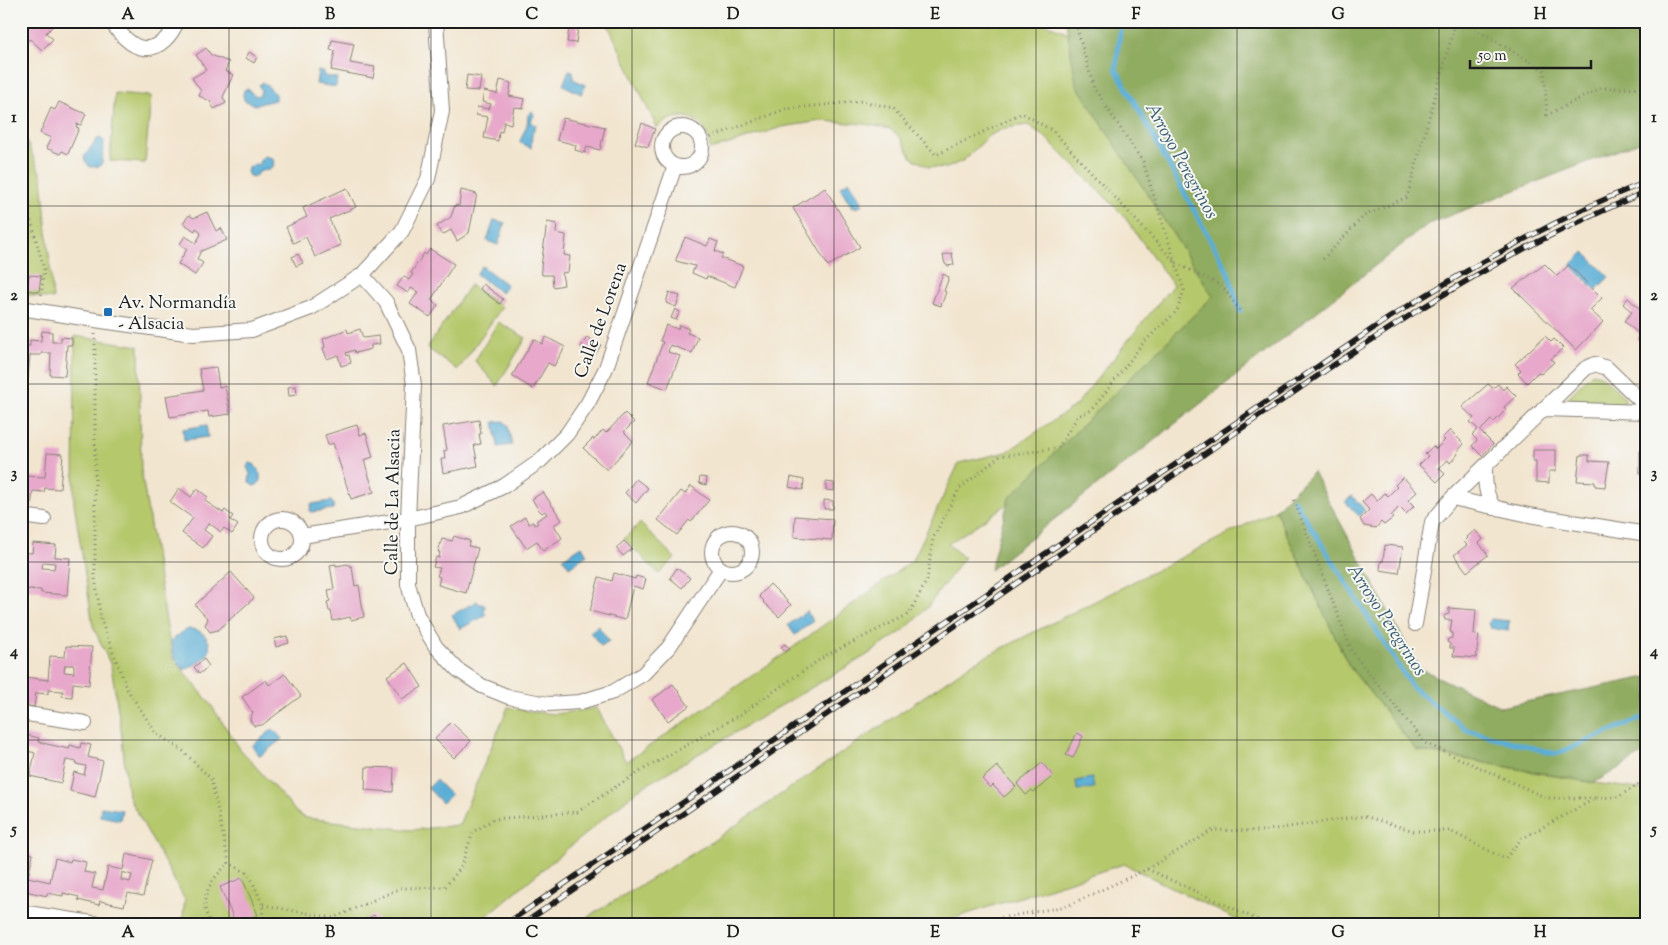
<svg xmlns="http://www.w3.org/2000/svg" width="1668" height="945" viewBox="0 0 1668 945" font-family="'Sorts Mill Goudy',serif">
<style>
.green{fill:#b5c86c;stroke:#687244}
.forest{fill:#90ac60;stroke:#56643e}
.water{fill:#5aadd6;stroke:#3b6479}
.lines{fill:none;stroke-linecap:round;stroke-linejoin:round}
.stream{stroke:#5aadd6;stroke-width:5}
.building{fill:#e7a8cb;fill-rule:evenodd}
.minor-casing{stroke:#878076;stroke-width:16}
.path{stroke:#878076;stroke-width:3;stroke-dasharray:1 4;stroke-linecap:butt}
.minor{stroke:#fff;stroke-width:14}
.rail-casing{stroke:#1c1c1c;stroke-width:5.5}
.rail{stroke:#f6f6f2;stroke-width:4;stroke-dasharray:11;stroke-linecap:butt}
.grid{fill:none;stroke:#1c1c1c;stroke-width:1;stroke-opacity:0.55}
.poi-dot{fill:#1f6fb2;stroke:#f6f6f2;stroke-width:2}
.labels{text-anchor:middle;stroke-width:4;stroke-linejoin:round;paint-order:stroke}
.poi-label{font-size:18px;fill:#1c1c1c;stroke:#f6f6f2;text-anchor:start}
.street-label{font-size:18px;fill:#1c1c1c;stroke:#f6f6f2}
.water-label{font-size:19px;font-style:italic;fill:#385d70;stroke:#f6f6f2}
.neatline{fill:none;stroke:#1c1c1c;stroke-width:2}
.grid-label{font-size:16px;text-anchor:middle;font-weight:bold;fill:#1c1c1c}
</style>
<rect width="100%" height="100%" fill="#f6f6f2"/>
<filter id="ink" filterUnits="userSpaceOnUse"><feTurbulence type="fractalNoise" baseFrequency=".02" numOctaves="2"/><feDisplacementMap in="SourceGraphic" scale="10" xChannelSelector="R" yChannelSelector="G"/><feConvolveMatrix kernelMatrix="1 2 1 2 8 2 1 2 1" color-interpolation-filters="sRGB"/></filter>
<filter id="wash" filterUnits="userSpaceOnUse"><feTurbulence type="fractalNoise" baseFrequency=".0096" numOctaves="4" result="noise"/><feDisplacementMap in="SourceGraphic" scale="20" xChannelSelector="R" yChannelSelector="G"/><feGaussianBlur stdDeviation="1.12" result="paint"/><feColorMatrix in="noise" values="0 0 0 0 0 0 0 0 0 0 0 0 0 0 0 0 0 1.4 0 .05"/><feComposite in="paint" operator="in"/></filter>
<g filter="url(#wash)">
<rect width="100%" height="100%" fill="#f2e5cf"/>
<path class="green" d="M606,21H1037L1152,63L1236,307L1048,477L948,544L964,558L926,609L904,630L867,655L639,789L477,924H182L185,900L128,796L121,729L111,666L93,626L74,503L75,336L139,346L141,470L172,657L209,702L240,749L298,814L306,818L411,830L459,825L508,707L534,712L554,714L597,708L626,762L784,654L913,560L959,463L1007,452L1076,405L1173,285L1123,215L1044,136L1028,125L1005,128L990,135L964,160L947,168L929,167L912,158L900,137L890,129L864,124L821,121L782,127L710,150C709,118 681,106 657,128Z
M115,93L151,96L145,163L110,161Z
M21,129L42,177L53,299L21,294Z
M470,285L502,307L458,370L427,348Z
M498,322L526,338L497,386L475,361Z
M1592,373L1601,375L1624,397L1625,401L1622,405L1571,404L1568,401V397Z
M1275,510L1349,666L1416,750L1594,783L1647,790V924H1245L1124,864L945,921L941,924H576L707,845L973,663Z
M640,523L675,558L659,574L624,539Z"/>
<path class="forest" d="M1066,21H1647V139L1428,224L990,570L1009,498L1213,296L1076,84Z
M1313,472L1419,668L1501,707L1647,677V751L1594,783L1416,750L1349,666L1275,510Z"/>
<path class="water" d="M569,70L573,71V79L585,85L581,94L563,85Z
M318,71L324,72V76L337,78L336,87L316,84Z
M263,82L276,94L275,100L255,105L244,100L243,95L244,90L248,89L254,95L259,96L261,91L259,85Z
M532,111L534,115L531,122L536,125L532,134L531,148L521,143L520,141L527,125L528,115Z
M100,138L104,141L102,163L100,166L90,167L85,161L84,157L97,139Z
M264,156L272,158L274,162L273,167L269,170L261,171L254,177L249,176L247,172L248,168L255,164L258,165L261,159Z
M849,181L862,201L860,202L862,205L856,208L854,206L852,207L840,187Z
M494,220L505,223L498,245L487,241Z
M1584,252L1609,277L1596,290L1571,265Z
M482,266L507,285L501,293L476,274Z
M504,421L508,426L512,445L498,447L494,422Z
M206,425L208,437L184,440L183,429Z
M249,463L254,464L260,473V482L257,485L253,486L249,482L250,474L247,467Z
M1352,496L1365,510L1359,516L1345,502Z
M331,501L334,504L333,509L312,512L310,511L311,504Z
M582,546L587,555L569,567L563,558Z
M477,601L479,604H483L485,606L484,612L486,615L460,629L452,615Z
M807,611L813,621L795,635L788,625Z
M1491,619L1509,621L1508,631L1490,628L1488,623Z
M598,626L609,641L601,646L590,632Z
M189,629C206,628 218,649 202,660C197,664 190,667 184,670L174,657L171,641L184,631Z
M273,729L282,739L260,756L252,746Z
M1092,778L1094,788L1077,790L1076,781Z
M436,780L451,795L442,803L428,788Z
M101,807L122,810L120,820L100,816Z"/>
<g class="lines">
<path class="stream" d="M1121,21L1116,69L1228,272L1240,311
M1294,500L1412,687L1467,730L1556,754L1647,716"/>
</g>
<g id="blocks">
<path class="building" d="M25,21H54V25L46,33L53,39L42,50L30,39L21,46V25Z
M570,21H579L576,43L567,42Z
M332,40L354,44L350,63L375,67L373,78L331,70L335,51L330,50Z
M206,48L211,55L229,62L225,71L233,75L223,97L226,103L214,109L210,101L199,96L201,91L192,78L206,70L196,55Z
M249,52L257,57L254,63L246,58Z
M467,75L481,77L479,91L465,90Z
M500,80L511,83L509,96L525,99L523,108L514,107L511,124L504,122L502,132L499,131L498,141L484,138L488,117L476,115L477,107L489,109L491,104L482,102L484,91L497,94Z
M59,102L86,114L81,125L77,124L76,127L79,128L68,154L62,151L60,154L46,148L51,138L40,133L51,108L55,110Z
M563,118L605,127L600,150L587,147L585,153L575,150L576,145L557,140Z
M642,123L655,129L648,147L635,143Z
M347,188L356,207L329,219L341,245L315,257L306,237L293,243L286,227L307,217L303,208Z
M825,188L860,247L828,266L793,208Z
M461,190L477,194L469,233L457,241L451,230L442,235L437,226L451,217L455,205L459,206Z
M207,212L216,231L221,228L227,240L201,251L197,259L203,263L195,275L178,264L187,249L180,244L185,236L196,243L201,234L199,230L196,228L195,231L183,223L189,215L194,218Z
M547,222L557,224L556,233L566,235L564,255L570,256L568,272L562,273L564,285L553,287L552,275H542L541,267Z
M685,237L707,246L710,239L718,242L715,251L723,254L721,258L743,266L735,287L707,276L706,279L692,273L695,266L676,261V259Z
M430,249L454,264L431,300L438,305L430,317L410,304L418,292L411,288L408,293L397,286L404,276L409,280L413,274L411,273L424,253L426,255Z
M952,253L954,265L947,266L946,264H945L943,255Z
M298,254L303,263L296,266L292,257Z
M1545,264L1557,276L1569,265L1602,298L1590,310L1603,322L1576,350L1513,288Z
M943,274L949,277L944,291L946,292L941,306L932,303Z
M29,275L41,276L39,292L27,290Z
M483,284L503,299L500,304L480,289Z
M669,292L680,296L676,307L666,303Z
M1628,298L1640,309L1644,304L1647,307V342L1645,341L1642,344L1637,339L1640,335L1624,321L1632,312L1623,304Z
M675,309L680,312L676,320L671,318Z
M666,325L678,329L679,325L689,329L687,333L698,337L692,353L670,345L668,352L680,356L667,389L648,382L663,342L660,341Z
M347,329L348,333L360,329L363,338L379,336L380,344L371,345V349L355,353L354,350L346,353L347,356L349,355L351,363L341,366L338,355L327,359L323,348L325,347L323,339Z
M42,331L52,332V342H61V337L72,338V345H67L65,376L50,375L51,353H41V355H30L28,378H21V346H30V340L41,341Z
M1545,336L1551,342L1554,339L1563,348L1551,359L1554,362L1541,374L1538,372L1527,383L1518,373L1521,370L1515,364Z
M546,337L565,347L554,366L548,363L533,389L512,376L534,339L542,344Z
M587,337L601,345L595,355L581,347Z
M216,367L219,387L225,386L230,414L209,417L208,411L170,417L166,396L203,390L199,369Z
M1488,384L1493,388L1498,384L1503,390L1506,386L1516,396L1504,407L1506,410L1494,422L1491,420L1480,431L1493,444L1482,456L1472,446L1477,440L1472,435L1478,429L1470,422L1474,418L1462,407Z
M296,386L297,395L289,396L288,387Z
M625,413L634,422L624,432L633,441L607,470L583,448L593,438L594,440L603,430L606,433Z
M479,420L481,434H479L481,444L474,445L478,466L443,473L441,459H445L444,451L447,450L443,426Z
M357,425L360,435L366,433L373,457L364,460L374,492L351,499L333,443L328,445L325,435Z
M1450,430L1464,444L1456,453L1458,454L1450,463L1448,460L1439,468L1445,474L1437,482L1419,465L1428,456L1425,454L1433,446L1436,449L1445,440L1442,438Z
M1533,450H1556V471H1549V483L1536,482V461H1533Z
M21,451L25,452L23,476L45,477L47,453L63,454L60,489L45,488L44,492L33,491L31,507L21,506Z
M1640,451H1647V486H1644L1645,473H1640Z
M1580,455H1589V461L1609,462L1605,487L1595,486V482L1577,481Z
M700,477L707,478L706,485L699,483Z
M791,477L804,480L803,490L789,487Z
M1403,477L1417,492L1408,500L1414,506L1406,514L1399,507L1391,516L1393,518L1384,525L1381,522L1376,528L1364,526L1360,519L1369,510L1362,502L1371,494L1377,501L1385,493L1388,496L1397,487L1395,485Z
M636,479L648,488L636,503L625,493Z
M826,482L834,483V491L826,490Z
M691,486L709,500L691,522L689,520L677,535L658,520L681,491L685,494Z
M179,488L191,497L197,489L208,497L205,501L223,513L225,510L233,516L230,520L238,525L232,534L224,528L221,532L209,523L204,530L212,536L203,548L182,533L193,518L170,502Z
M543,492L562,520L554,525L562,538L543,551L537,541L526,548L511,526L525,517L529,524L533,522L535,525L538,523L536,521L547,514L545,511L542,513L538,509L532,499Z
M824,500L833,501V509H824Z
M795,516L833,519L832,540L794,537Z
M1475,530L1483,539L1479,543L1488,555L1467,572L1454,555L1467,545L1464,542L1468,538L1467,537Z
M454,536L470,541L468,546L478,548L466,593L438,585L440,577L437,576L440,568L433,567L436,557L439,558L440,552H438L442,539L452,541Z
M624,541L632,549L623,556L616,548Z
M33,543L56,545L55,557L70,558L67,595L41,593V590L21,589V552L32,553ZM43,562L55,563L54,569L42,568Z
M1385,545L1403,547L1399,573L1380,570L1381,561H1383Z
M336,564V566L348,564L352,567L355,586L359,585L364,617L351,620L350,617L333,621L331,611H329L327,602L330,601L328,590L334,589L330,565Z
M677,568L690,578L682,588L670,578Z
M231,572L254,598L218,630L210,632L205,625L208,619L195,605Z
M614,573L635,579L636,576L646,579L643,589L633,586L625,620L590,611L599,577L612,581Z
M770,584L791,605L779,617L763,602L764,601L759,596Z
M1449,608L1476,610L1474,634L1479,635L1476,658L1453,656L1454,648H1450V644L1447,642L1448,639L1452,638V632H1450L1452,620H1445L1444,617L1445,615L1449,614Z
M287,636L289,643L276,647L274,639Z
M785,644L790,649L785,652L781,647Z
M66,646L92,647L89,685L73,683L72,697L62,696L63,691L48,690V694L36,693L34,707L23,705L25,686H21V653H26L25,677L48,680L50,656L65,657ZM65,665H74V673L64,672Z
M204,659L209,666L199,674L194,667Z
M407,663L422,687L402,699L387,676Z
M285,674L301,696L262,725L254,726L250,720L251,716L253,713L242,697L266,680L269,685Z
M673,684L689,706L668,721L652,700Z
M451,722L471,741L454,758L435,739Z
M1077,733L1083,736L1073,758L1066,755Z
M21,734L39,738L38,742L69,749L70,745L80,748L81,743L91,745L88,757L103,761L95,797L70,791L74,772L84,775L86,766L76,764L77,762L66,760L61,783L30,776L35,753L21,749Z
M1042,763L1053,776L1034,792L1032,790L1026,795L1017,784Z
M997,766L1016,787L1004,797L993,785L990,788L982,779Z
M366,767L394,768L393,792L365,790Z
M21,851L33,854L28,877L50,882L55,858L70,862L71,859L86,862L84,872L95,874L92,888L103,890L108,867L123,870L126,854L152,860L143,896L128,893L124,906L100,901L99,905L78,900L79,897L63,893V896L47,893V896L25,891L26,888L21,887ZM122,872L132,875L130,882L121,880Z
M242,878L258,915L236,924L220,887Z
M374,915L379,923L356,924Z"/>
</g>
</g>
<g filter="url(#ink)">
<use href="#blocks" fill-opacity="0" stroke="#878076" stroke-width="1"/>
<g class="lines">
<g class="minor-casing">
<path id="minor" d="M111,21C117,31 131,47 143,48C159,50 172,35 177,21
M662 147a20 20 0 1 1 40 0a20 20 0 1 1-40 0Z
M362,275L386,302L409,350L414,385L408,519V584L417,615L436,647L458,670L482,686L509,697L548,704L580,702L613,692L643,674L669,647L721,569
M21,308L95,320L193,334L252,330L311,308L362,275L402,231L428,179L442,111L436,21
M1543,409L1647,412
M1485,466C1485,482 1485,494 1494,508
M1452,498L1529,515L1647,534
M21,516L44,519
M262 539a20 20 0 1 1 40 0a20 20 0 1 1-40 0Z
M712 552a20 20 0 1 1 40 0a20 20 0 1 1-40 0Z
M302,536L408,519L461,507L504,486L540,461L567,434L588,403L606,368L675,166
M1415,624L1432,522L1452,498L1586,368L1595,364L1607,368L1647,407
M21,713L85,723
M21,912L99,924"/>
</g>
<path class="path" d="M1462,21L1544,70L1547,115L1601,88H1647
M701,141L786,109L862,101L893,108L936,155L1022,113L1053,131L1176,263L1222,286L1240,311
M21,147L27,162L30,217L44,269L41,297
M1323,259L1364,216L1407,197L1456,21
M21,278L30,220
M95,334V577L101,620L127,689L156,733L183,751L211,779L229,863L249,874L263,905L262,924
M1294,500L1352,652L1425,743L1547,798H1596
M1147,869L1213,830L1261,831L1364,816L1414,831H1450L1505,859L1521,839L1596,798L1618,797L1647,779
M263,905L333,918L401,888L445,887L460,869L473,832L494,819L577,812L634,775L738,716L825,656L909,614L927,580L933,538L959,489L1000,456L1058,448L1078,416L1092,410L1144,342L1177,311L1184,290L1143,162L1094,88L1075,21
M211,924C196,900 211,879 229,863
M967,924L1067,906L1147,869L1267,924"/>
<use href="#minor" class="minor"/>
<g class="rail-casing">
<path id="rail" d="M506,924L1384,321C1449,280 1515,242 1584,209C1604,199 1626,190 1647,182
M523,924L1329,368C1391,327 1454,286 1520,251C1561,229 1604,210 1647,191"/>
</g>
<use href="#rail" class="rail"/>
</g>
</g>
<path class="grid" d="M229,21V924M431,21V924M632,21V924M834,21V924M1036,21V924M1237,21V924M1439,21V924M21,206H1647M21,384H1647M21,562H1647M21,740H1647"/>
<rect class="poi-dot" x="103" y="307" width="10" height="10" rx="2.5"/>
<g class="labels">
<g class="poi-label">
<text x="118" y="308">Av. Normandía<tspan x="118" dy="21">- Alsacia</tspan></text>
</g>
<g class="street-label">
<text transform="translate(600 320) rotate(-70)" y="6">Calle de Lorena</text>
<text transform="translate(392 502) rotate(-89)" y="6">Calle de La Alsacia</text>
</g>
<g class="water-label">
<text transform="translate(1183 160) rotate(61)" y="7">Arroyo Peregrinos</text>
<text transform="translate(1388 619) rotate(57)" y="7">Arroyo Peregrinos</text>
</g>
</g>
<rect width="1668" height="945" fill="none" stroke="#f6f6f2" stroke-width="55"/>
<path d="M1470 60v8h121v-8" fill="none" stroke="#1c1c1c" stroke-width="2.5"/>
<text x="1478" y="60" font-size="15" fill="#1c1c1c" stroke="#f6f6f2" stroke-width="4" paint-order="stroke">50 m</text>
<rect x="28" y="28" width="1612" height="890" class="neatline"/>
<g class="grid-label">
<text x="128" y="19">A</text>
<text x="330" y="19">B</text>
<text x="532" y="19">C</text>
<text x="733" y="19">D</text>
<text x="935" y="19">E</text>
<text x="1136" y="19">F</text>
<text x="1338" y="19">G</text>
<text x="1540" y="19">H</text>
<text x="14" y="122">1</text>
<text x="1654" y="122">1</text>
<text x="14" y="300">2</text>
<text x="1654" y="300">2</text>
<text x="14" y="478">3</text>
<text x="1654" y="478">3</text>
<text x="14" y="656">4</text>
<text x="1654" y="656">4</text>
<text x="14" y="834">5</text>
<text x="1654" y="834">5</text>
<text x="128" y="937">A</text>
<text x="330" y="937">B</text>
<text x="532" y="937">C</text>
<text x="733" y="937">D</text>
<text x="935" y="937">E</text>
<text x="1136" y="937">F</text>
<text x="1338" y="937">G</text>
<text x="1540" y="937">H</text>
</g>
</svg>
